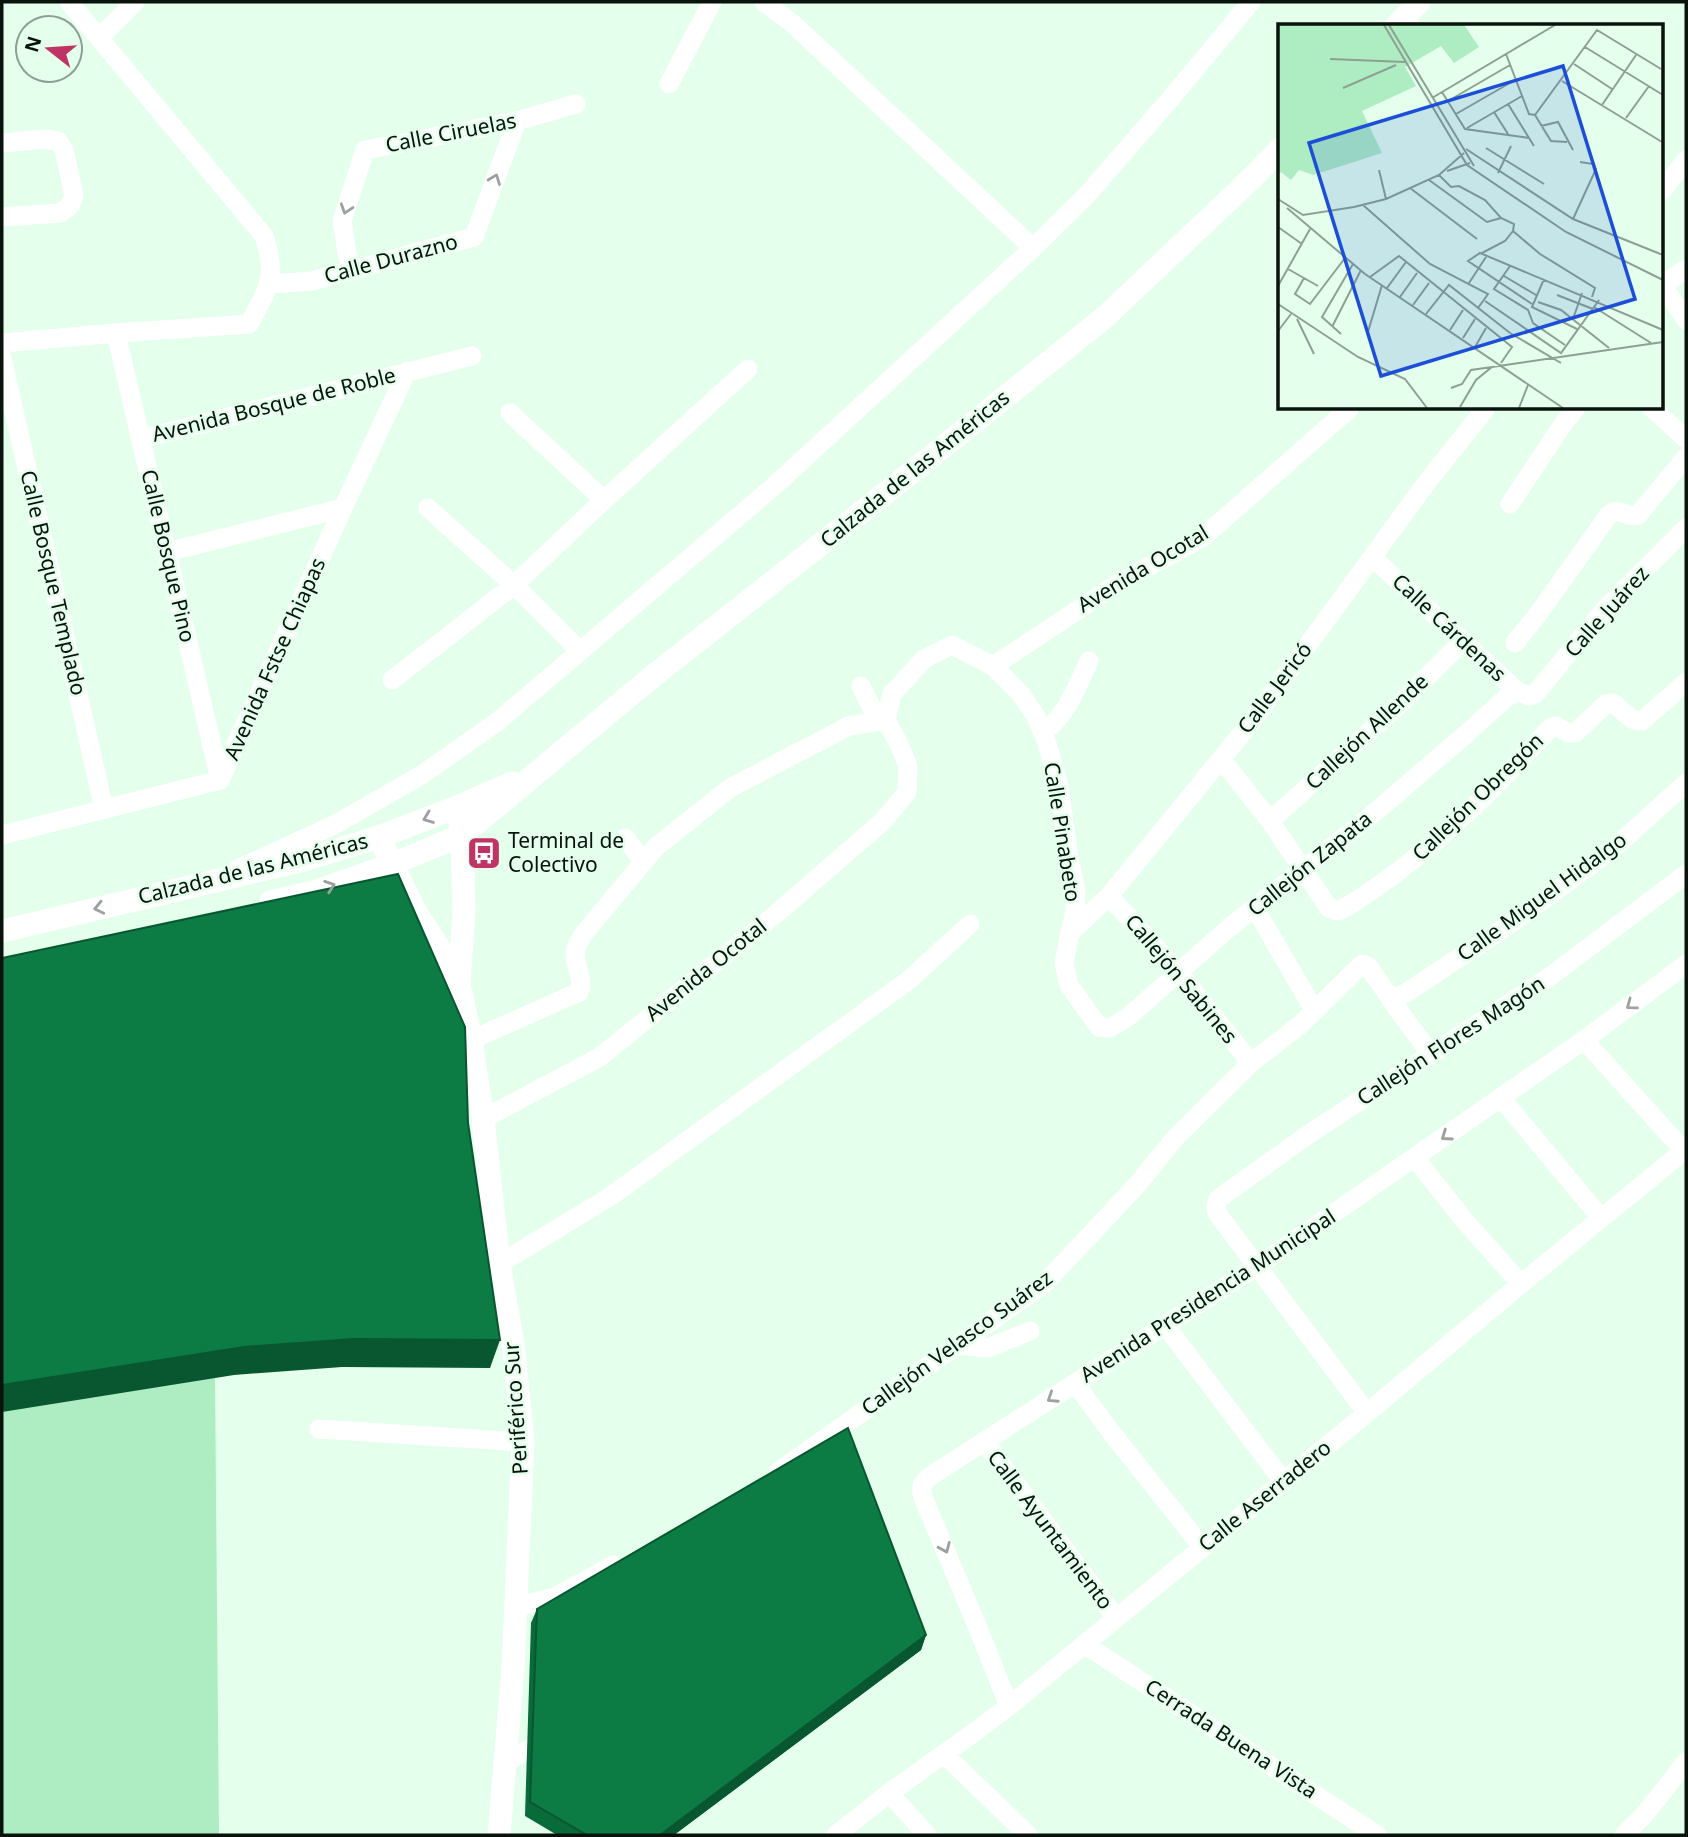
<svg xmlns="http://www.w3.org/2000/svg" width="1688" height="1837" viewBox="0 0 1688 1837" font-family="'Noto Sans',sans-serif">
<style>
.green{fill:#aeedc2}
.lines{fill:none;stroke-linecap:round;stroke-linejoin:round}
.minor{stroke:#fff;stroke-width:19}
.major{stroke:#fff;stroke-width:23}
.wall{fill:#0a6b3a}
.shaded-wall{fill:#085730}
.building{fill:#0c7c44;stroke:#085730;stroke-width:2}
.oneway{stroke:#9da19e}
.labels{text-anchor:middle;stroke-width:5;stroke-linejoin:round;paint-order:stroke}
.street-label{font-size:21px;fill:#09130c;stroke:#e4ffeb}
.poi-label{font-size:21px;fill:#09130c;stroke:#e4ffeb;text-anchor:start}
.inset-road{fill:none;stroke:#8ca192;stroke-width:2}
.view{fill:#1d4ed8;fill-opacity:0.15;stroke:#1d4ed8;stroke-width:3.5}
.inset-edge{fill:none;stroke:#09130c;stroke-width:3.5}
</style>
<rect width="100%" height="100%" fill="#e4ffeb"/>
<path class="green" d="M215,1377L219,1835H2V1411Z"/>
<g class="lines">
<path class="minor" d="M764,2L792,23L1033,248
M99,38L135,2
M669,84L712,2
M2,143L45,139L58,141L64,150L74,196L69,207L60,213L2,217
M1662,191L1686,160
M352,271L347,253L342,221L365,150L517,121L576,104
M270,284L312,281L474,237L517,121
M1662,285L1686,320
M1662,285L1686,269
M116,333L220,780
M2,343L116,333L249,324C268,288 278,278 264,236L69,2
M2,358L104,809
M1486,408L1427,482L1256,716L1221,759L1109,896L1070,933L1064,963L1069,985L1099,1027L1110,1028L1128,1017L1230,927L1367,819L1466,734L1507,697L1517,691
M1652,408L1686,439
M510,413L604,500
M141,439L472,356
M1510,504L1563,424L1576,408
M428,508L514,585L580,651
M167,552L343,508
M1372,557L1517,691L1529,696L1535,694L1605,609L1686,528
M1515,643L1541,610L1608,516C1620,504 1624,520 1638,515L1686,457
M993,666L1120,582L1202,538L1350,408
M392,680L514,585L604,500L748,369
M861,686L878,721
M886,720L892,694L924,659L952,645L993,666L1021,694L1035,715L1046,740L1059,786L1069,858L1076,891L1075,912L1070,933
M1043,732C1067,716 1077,686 1089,661
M1221,759L1268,818L1329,908L1338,911C1356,903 1371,891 1388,879C1447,836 1500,783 1550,728L1556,726L1569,733H1575L1606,704L1613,703C1623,710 1630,722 1642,721L1686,682
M1270,821L1401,703L1463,641
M2,835L220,780L343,508L407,371
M625,838L644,862
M238,869L336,824L423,774L497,722L773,487L1033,248L1086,196L1172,97L1251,2
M1109,896L1179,973L1251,1063
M1255,908L1314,1010
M1390,996L1397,997L1406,993L1513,922L1614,848L1686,783
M471,1040L579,992C586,978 571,963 576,947C578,942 582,937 585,932L656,847L730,788L849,726L886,720
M1584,1040L1684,1151
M1501,1098L1601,1218
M483,1119L600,1057L776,914L883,821L907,792L908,766L899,744L886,720
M1415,1158L1464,1220L1521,1284
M499,1264L611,1196L909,980L970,924
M1165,1325L1283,1481
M958,1345L988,1348L1030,1331
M1075,1383L1111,1432L1203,1548
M1367,1413L1217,1213L1216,1207L1218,1199L1312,1132L1548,978L1686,874
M319,1429L523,1442
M984,1441L1116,1618
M779,1471L1045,1283L1137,1185L1176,1137L1251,1063L1301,1024L1362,964L1368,966L1401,1014L1431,1054
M515,1607L555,1597L613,1565
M1084,1644L1377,1835
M1009,1706L978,1628L922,1495V1485L929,1477L1256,1267L1584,1040L1686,964
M944,1754L1028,1835
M506,1762L550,1738
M889,1793L927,1835
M836,1835L889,1793L976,1731L1009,1706L1367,1413L1521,1284L1686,1149
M1624,1835L1645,1814L1686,1762"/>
<path class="major" d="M1396,26L1419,2
M379,837L414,909L438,946L459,984L471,1040L483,1119L499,1264L514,1350L523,1442L513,1668L499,1835
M271,902L314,892L393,864L462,835L653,676L872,504L1105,317L1251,179L1280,149
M2,931L300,861L379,837L457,807L512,783
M459,984L464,912L462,835L460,823"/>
</g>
<path class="wall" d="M537,1609L926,1635L921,1650L674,1835H557L525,1816L531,1623Z"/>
<path class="shaded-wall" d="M353,1339L500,1340L490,1368L342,1367L234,1375L2,1412V1385L244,1347Z
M926,1635L921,1650L674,1835H660Z"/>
<path class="building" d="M398,874L465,1027L468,1123L500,1340L353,1339L244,1347L2,1385V958Z
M848,1428L926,1635L660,1835H587L530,1802L537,1609Z"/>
<defs><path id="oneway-chevron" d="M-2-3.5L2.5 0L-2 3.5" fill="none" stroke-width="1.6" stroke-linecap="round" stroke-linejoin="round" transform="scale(1.75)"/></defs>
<g class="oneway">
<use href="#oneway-chevron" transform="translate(495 179) rotate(-69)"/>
<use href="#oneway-chevron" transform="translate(346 209) rotate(108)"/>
<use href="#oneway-chevron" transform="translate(428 818) rotate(159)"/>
<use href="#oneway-chevron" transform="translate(330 886) rotate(-19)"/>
<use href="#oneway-chevron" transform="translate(99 908) rotate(167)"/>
<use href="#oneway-chevron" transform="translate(1631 1005) rotate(143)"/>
<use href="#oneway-chevron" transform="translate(1446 1136) rotate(145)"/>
<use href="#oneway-chevron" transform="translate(1052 1398) rotate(147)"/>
<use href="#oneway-chevron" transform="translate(945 1548) rotate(67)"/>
</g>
<defs>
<g id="bus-square" transform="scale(1.75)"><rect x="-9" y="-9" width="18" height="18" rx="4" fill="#c03365" stroke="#e4ffeb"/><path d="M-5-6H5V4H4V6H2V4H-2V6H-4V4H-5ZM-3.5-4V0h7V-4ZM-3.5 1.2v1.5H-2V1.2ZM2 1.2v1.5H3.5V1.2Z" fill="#fff"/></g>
</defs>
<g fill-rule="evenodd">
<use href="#bus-square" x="484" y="853"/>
</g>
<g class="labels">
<g class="street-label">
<text transform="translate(451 133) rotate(-11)" y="7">Calle Ciruelas</text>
<text transform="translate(391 259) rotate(-15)" y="7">Calle Durazno</text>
<text transform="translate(274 405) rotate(-14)" y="7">Avenida Bosque de Roble</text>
<text transform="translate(915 469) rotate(-39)" y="7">Calzada de las Américas</text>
<text transform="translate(168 556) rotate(77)" y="7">Calle Bosque Pino</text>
<text transform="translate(1143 569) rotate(-31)" y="7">Avenida Ocotal</text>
<text transform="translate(53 583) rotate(77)" y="7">Calle Bosque Templado</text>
<text transform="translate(1607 612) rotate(-48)" y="7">Calle Juárez</text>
<text transform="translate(1449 628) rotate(43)" y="7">Calle Cárdenas</text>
<text transform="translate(275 659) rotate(-66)" y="7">Avenida Fstse Chiapas</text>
<text transform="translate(1275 688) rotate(-53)" y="7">Calle Jericó</text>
<text transform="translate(1367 732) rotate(-43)" y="7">Callejón Allende</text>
<text transform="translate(1478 797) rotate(-44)" y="7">Callejón Obregón</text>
<text transform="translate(1062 832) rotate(81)" y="7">Calle Pinabeto</text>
<text transform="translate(1310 864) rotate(-39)" y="7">Callejón Zapata</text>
<text transform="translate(253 869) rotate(-14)" y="7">Calzada de las Américas</text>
<text transform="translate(1542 897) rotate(-36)" y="7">Calle Miguel Hidalgo</text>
<text transform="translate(706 970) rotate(-39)" y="7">Avenida Ocotal</text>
<text transform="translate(1181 979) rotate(50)" y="7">Callejón Sabines</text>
<text transform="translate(1451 1041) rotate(-33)" y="7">Callejón Flores Magón</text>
<text transform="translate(1208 1296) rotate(-33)" y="7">Avenida Presidencia Municipal</text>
<text transform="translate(957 1343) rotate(-36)" y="7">Callejón Velasco Suárez</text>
<text transform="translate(516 1408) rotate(-94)" y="7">Periférico Sur</text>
<text transform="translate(1265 1496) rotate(-39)" y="7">Calle Aserradero</text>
<text transform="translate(1050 1530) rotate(53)" y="7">Calle Ayuntamiento</text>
<text transform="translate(1231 1739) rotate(33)" y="7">Cerrada Buena Vista</text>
</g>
<g class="poi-label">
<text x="508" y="848">Terminal de<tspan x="508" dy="24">Colectivo</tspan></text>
</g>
</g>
<g transform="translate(1278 24)">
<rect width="385" height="385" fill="#e4ffeb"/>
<path d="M0,1H186L201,23L176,39L163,22L127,43L138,62L84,87L104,129L35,151L21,146L13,156L3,148L0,151Z" fill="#aeedc2"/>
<path class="inset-road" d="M106,1L189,141L288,208L385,256M111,1L196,142M307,23L385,71M228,30L251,90L257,91M52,35L127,38M296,40L334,65M284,57L384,118M65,64L118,41M164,68L187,105L251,114M154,74L277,1M170,77L232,41M230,80L256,122M324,81L358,31M216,88L230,110M178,90L237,56M257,91L319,6L383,45M257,91L273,117L289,118M348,94L371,62M263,102L280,98L295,126M189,104L244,72M208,124L266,160M188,125L295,195L385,231M101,146L108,175M169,147L192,139M220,149L233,122M161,151L173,163L181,162L207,176L223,194L236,200L235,207M151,156L209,198L223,194M132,164L199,215M0,175L25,191L76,183L108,175L161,151L186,129M85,181L152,240L210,270L200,284M9,184L87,250L285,384M295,195L318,145L315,140L302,138M0,203L24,220M235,207L262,230L317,264L314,273M204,229L227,217L235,207M232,242L216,265L250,286L255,299L287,321M10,245L40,262M226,252L258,271M92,253L121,232L234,323L223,339M26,254L17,270L32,280L67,234M266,255L254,283L299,305M191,259L208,233M0,262L32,205M109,264L128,238M279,271L315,285M122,273L139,249M207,277L283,329L321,276M260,278L283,286L331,324M0,280L80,333L127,355L149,384M254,280L190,237L202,229L385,306M135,281L151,259M316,283L373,319M148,290L171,261L232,309L283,339M19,295L36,330M295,295L304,269M54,303L83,246M172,306L185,286M0,307L13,290M63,310L44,293L75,240M89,311L104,261M185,314L197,295M197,323L208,304M173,364L184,360L193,346L214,343M182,383L198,356L214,343L385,318M241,384L250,361"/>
<path class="view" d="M285,42L357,275L103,352L31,119Z"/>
<rect width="385" height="385" class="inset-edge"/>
</g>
<rect width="1688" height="1837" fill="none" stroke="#09130c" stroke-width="7"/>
<g transform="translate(49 49) rotate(287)"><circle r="33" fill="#e4ffeb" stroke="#8ca192" stroke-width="2"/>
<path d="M0-5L12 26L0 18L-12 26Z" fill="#c03365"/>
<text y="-10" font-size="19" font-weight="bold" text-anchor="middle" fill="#09130c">N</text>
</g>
</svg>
